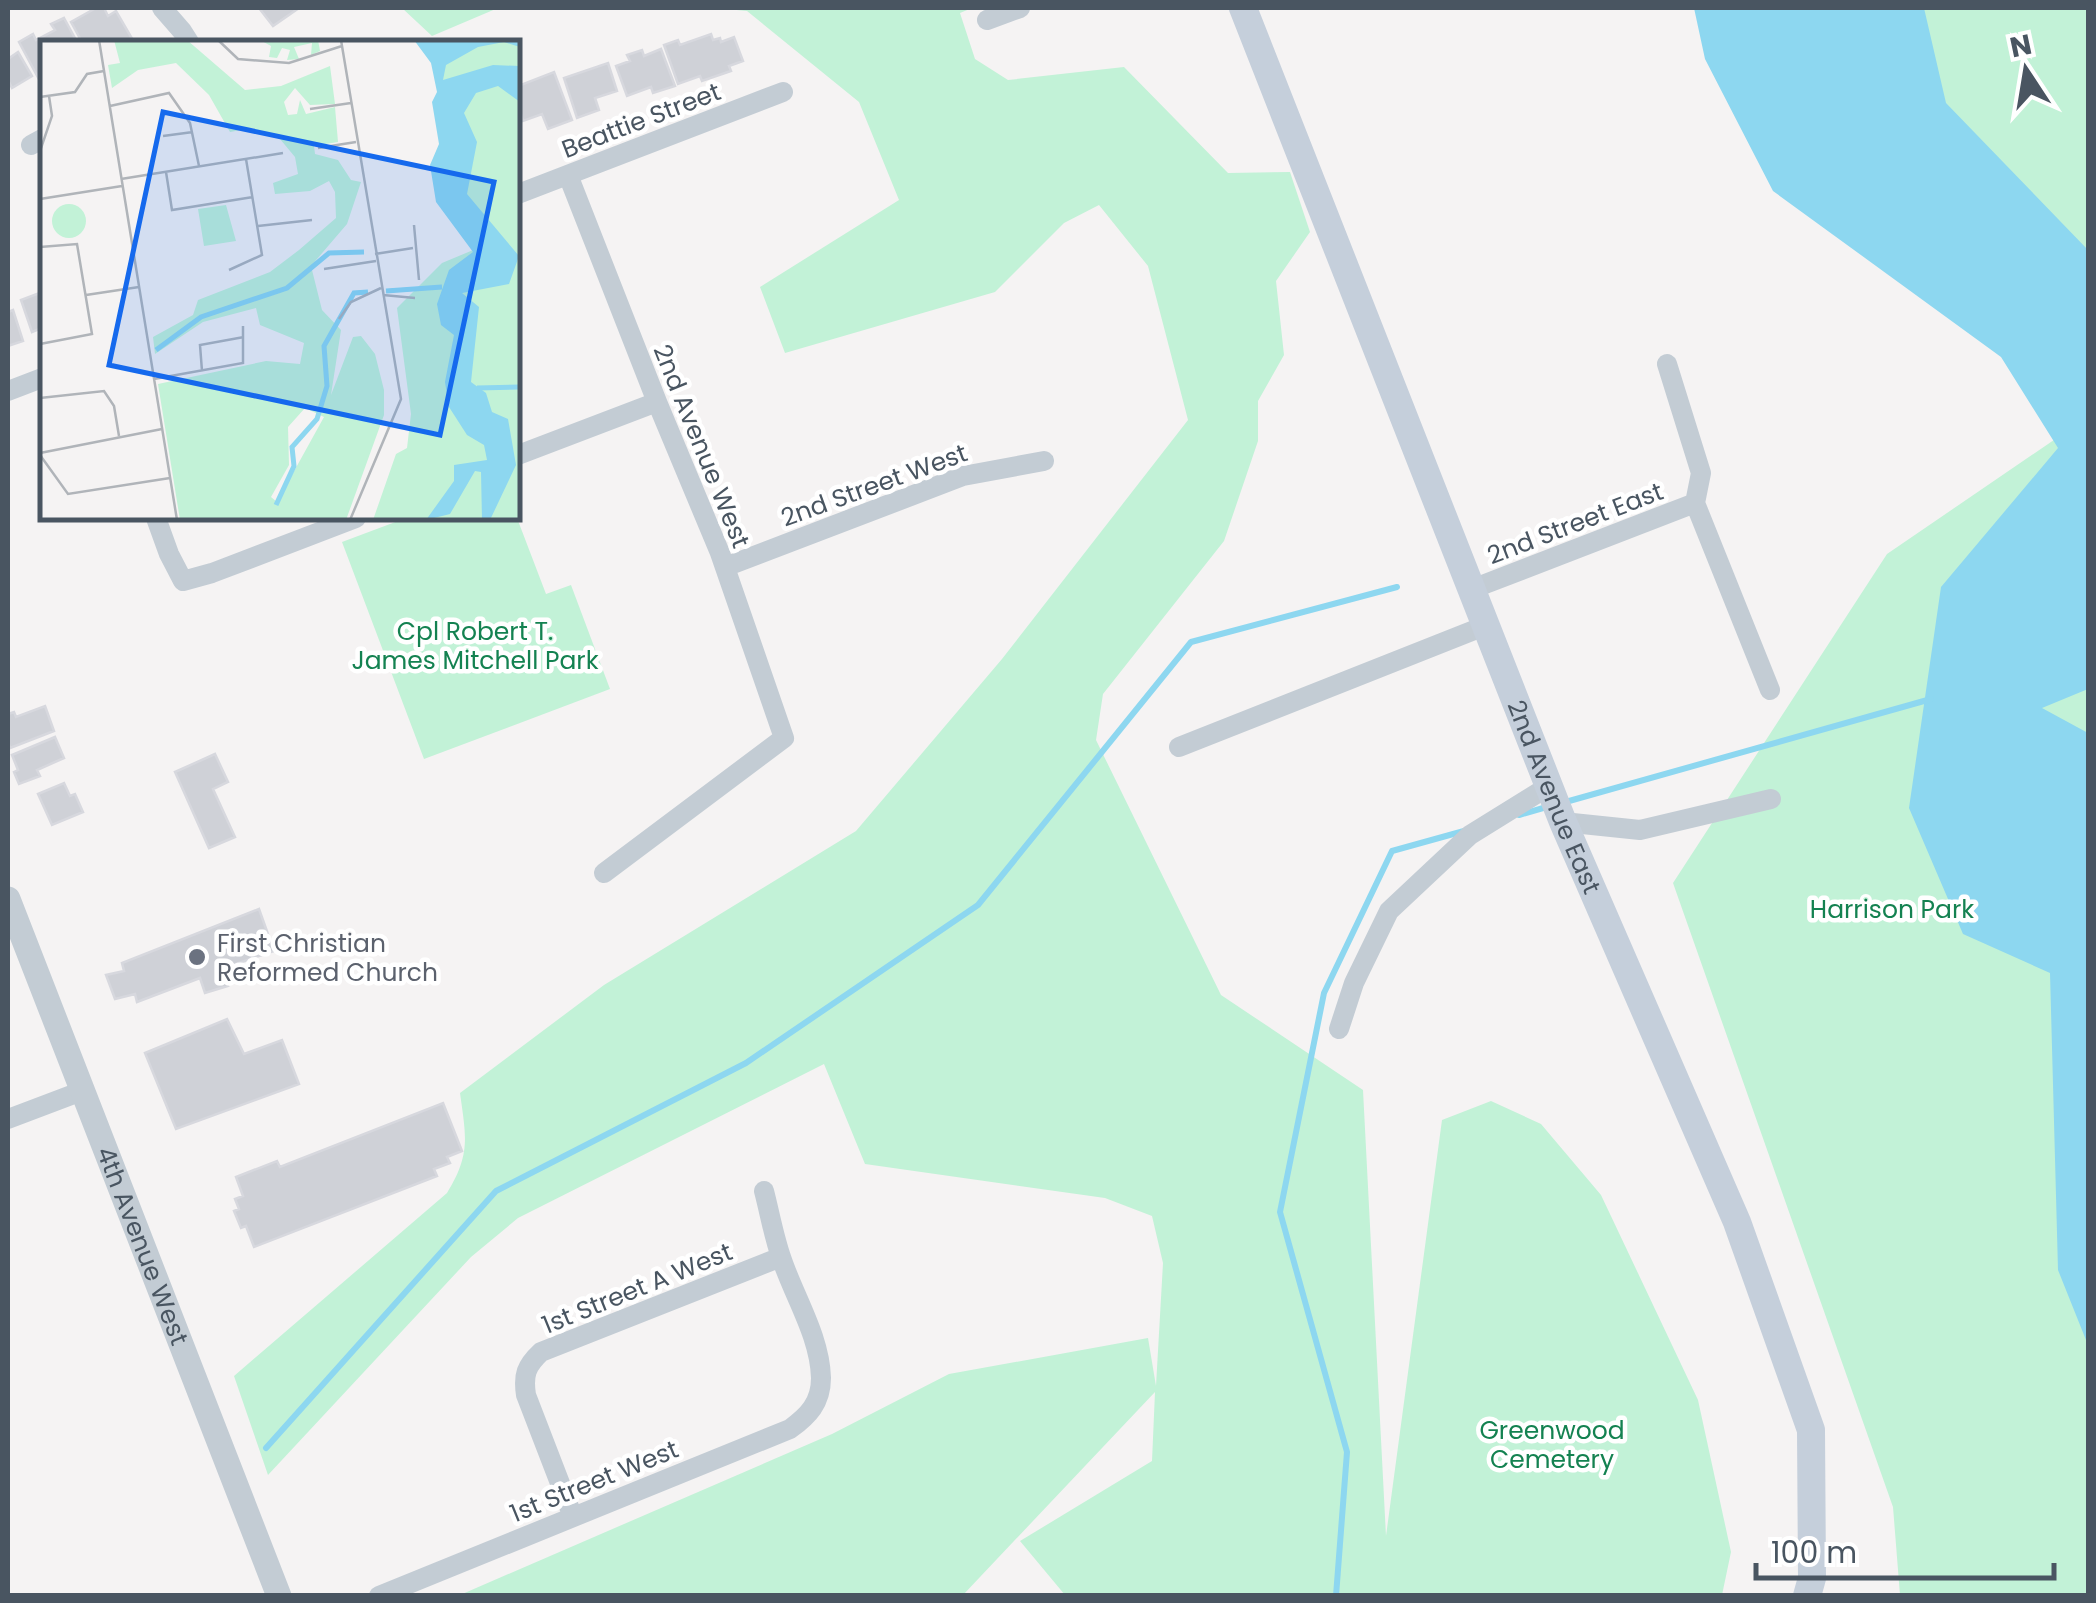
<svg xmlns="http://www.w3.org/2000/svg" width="2096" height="1603" viewBox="0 0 2096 1603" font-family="Poppins,sans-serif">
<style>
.green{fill:#c2f2d7}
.water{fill:#8dd7f0}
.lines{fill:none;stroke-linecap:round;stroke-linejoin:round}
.stream{stroke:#8dd7f0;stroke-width:6}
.building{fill:#cfd1d7;stroke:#d7d8de;stroke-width:2.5}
.minor{stroke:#c3ccd4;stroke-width:20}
.tertiary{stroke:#c3ccd4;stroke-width:25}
.secondary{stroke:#c5cfdb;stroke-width:28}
.worship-dot{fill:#6b7280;stroke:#fff;stroke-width:4}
.labels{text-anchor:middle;stroke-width:9;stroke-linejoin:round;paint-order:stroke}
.street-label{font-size:25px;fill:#495561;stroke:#fff}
.park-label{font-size:25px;fill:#148251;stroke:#fff}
.worship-label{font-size:25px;fill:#5b616d;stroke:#fff;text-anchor:start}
.inset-river{fill:none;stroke:#8dd7f0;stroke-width:5}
.inset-road{fill:none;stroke:#b0b4b9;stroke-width:2.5}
.view{fill:#1569ed;fill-opacity:0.15;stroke:#1569ed;stroke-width:5}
.inset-edge{fill:none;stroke:#495561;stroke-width:5}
</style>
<rect width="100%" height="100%" fill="#f5f3f3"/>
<path class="green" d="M402,8H498L432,36Z
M716,8H972L960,13L975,59L1008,80L1124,67L1228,173L1290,172L1310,232L1276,281L1284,355L1258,401V441L1224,541L1103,694L1096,740L1221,995L1363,1090L1386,1536L1442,1120L1491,1101L1541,1124L1601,1195L1698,1400L1731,1552L1722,1595H1065L1020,1541L1152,1461L1155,1392L963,1595H460L832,1434L949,1374L1148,1338L1156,1386L1163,1263L1152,1216L1105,1198L865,1164L824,1064L518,1218L471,1257L268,1475L234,1376L447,1193C471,1154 466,1137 460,1093L604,985L856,831L1002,659L1188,420L1148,266L1099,205L1064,223L995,292L785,353L760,287L899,200L859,102L747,11Z
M1816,8H2088V1595H1900L1893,1507L1673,883L1887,554L2086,418Z
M406,518H517L546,594L571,585L610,689L424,759L342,542Z"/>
<path class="water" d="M1694,8H1924L1946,103L2088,250V689L2042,708L2088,733V1345L2058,1270L2050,973L1963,934L1909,808L1941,587L2058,448L2001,357L1773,191L1705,59Z"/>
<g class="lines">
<path class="stream" d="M1562,803L1931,699
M1519,815L1550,806
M266,1448L496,1191L746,1063L978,905L1191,642L1397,587
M1336,1596L1347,1452L1280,1212L1324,993L1392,851L1464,831"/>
</g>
<path class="building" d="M96,8H104L108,16L116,11L134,42H82L71,22Z
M259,8H299L273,26Z
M64,18L77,42H42V85L19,42L33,34L36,40L55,30L51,24Z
M711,34L713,40L720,38L721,42L734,37L743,61L729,66L731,71L702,81L700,76L678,84L664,45L678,40L680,45Z
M661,49L675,86L653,93L651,87L627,96L616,66L630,61L627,55L642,50L644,56Z
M18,52L32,76L12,88L8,80V59Z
M608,63L617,91L595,98L599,110L577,118L564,78Z
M554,72L572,120L548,129L542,114L523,121L518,106V86Z
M42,292V328L32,332L21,300Z
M13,310L23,341L8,346V312Z
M45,706L54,731L10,748L8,742V714L14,712L16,717Z
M55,737L64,758L37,770L40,776L19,784L14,772L18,770L12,755Z
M215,754L228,782L213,789L235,837L209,848L175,772Z
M64,783L70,796L75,794L83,812L52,825L38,794Z
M259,909L274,951L221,969L228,986L205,993L200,978L137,1002L135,994L115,999L106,975L124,971L122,963Z
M227,1019L244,1054L282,1040L299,1084L176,1129L145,1053Z
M443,1103L462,1151L447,1157L450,1163L434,1169L437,1176L254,1247L246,1226L241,1228L234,1211L239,1209L235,1199L243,1196L236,1177L277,1161L280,1167Z"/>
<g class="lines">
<path class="minor" d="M162,8L182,31L189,42
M987,20L1020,8
M31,145L42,139
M568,175L657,402L720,553L784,738L604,873
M518,194L783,92
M1667,364L1701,473L1695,503L1770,690
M8,391L42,378
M518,455L657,402
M156,518L169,554L183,581L212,573L356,518
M725,567L963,476L1044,461
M1472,589L1695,503
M1179,747L1487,625
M1563,822L1640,830L1771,799
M1339,1029L1354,983L1389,911L1470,835L1549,786
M8,1119L82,1091
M573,1517L526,1395C523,1375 526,1366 541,1352L781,1257
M379,1596L790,1429C808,1416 821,1403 821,1378C820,1337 795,1298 782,1260C774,1238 770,1214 764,1191"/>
<path class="tertiary" id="s1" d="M8,899L279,1596"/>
<path class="secondary" id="s2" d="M1243,8L1563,822L1737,1222L1811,1430L1812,1578L1807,1596"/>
</g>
<circle class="worship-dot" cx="197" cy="957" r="10"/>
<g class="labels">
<g class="street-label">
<text transform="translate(641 120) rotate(-21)" y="9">Beattie Street</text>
<text transform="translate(702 446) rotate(68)" y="9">2nd Avenue West</text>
<text transform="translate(874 485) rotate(-20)" y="9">2nd Street West</text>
<text transform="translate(1575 523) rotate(-21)" y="9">2nd Street East</text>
<text dy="9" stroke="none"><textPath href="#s2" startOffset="848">2nd Avenue East</textPath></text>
<text dy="9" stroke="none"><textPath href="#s1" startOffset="372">4th Avenue West</textPath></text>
<text transform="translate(637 1288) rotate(-22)" y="9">1st Street A West</text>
<text transform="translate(594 1481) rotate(-22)" y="9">1st Street West</text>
</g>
<g class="park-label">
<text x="475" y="640">Cpl Robert T.<tspan x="475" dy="29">James Mitchell Park</tspan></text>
<text x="1892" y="918">Harrison Park</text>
<text x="1552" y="1439">Greenwood<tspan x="1552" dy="29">Cemetery</tspan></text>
</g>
<g class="worship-label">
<text x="217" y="952">First Christian<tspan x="217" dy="29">Reformed Church</tspan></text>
</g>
</g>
<g transform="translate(40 40)">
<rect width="480" height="480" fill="#f5f3f3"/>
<path d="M74,0H147L205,50L241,46L290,26L295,64L270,65L255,48L244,62L248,75L257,74L260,60L266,74L295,67L298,102L274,106L275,114L298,120L311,140L321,142L307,184L271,226L282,270L301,290L291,355L313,297L321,296L335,314L344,350V375L306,480H140L118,344L226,321L260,324L264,303L220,285L216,268L163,282L115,314L113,297L153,275L158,260L230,232L259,210L296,178L295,152L289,141L270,151L235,154L233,143L258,134L255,117L240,99L212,88L190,92L169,55L136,23L98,30L72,48L68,25L80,23ZM265,368L284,377L237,462L231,457L249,425L248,387ZM220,0H278L280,11L271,15L272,3L254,7L259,19L247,20L250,10L242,8L237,18L229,17L231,6ZM480,0V480H333L356,414L367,408L371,374L357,268L402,223L438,208L411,154L396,5ZM12 181a17 17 0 1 1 34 0a17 17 0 1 1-34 0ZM186,165L196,201L164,206L158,169Z" fill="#c2f2d7" fill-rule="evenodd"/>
<path d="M374,0H480V7L464,2L438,7L406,25L403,40L453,25L480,26V62L458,46L436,53L424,73L437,102L427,154L479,216L469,244L422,253L439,267L431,342L446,353L452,372L468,379L476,425L450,480H442L441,432L435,431L410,474L386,480L414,441V425L447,420L444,405L427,395L409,367L405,342L414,295L401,285L397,264L409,230L433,212L396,162L390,125L399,104L392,62L397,52L391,23Z" fill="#8dd7f0"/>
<path class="inset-river" d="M346,251L402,247M116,310L161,277L247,248L289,213L324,212M437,348L480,347M236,465L254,426L252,407L277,379L287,346L284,306L314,253L328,252"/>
<path class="inset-road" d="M59,0L137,480M178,0L198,19L249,23L302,6M301,0L361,359L310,480M0,57L35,52L47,34L64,31M70,66L129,53L150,83L159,126M270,69L311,63M123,96L153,92M278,108L316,102M0,111L12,76L9,56M126,132L132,170L213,157M81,139L243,113M0,159L82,146M374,185L379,240M218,186L272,180M0,207L37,204L52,294L0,304M335,214L373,208M284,229L336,221M189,230L222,215L206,119M46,255L99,247M343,255L375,258M299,279L311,262L341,248M162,331L160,305L204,297M114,339L203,323V286M0,358L64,351L74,366L79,396M0,413L122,389M0,415L28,454L130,438"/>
<path class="view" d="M123,72L454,142L400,395L69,325Z"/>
<rect width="480" height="480" class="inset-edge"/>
</g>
<rect width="2096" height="1603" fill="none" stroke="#495561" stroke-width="20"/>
<g transform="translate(2026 70) rotate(348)" stroke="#ffffff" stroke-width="8" paint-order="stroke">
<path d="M0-8L18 38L0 25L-18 38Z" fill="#495561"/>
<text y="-15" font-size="28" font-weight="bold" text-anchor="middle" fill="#495561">N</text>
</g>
<path d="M1756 1563v15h298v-15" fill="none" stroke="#495561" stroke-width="5"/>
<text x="1771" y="1563" font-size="30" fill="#495561" stroke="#ffffff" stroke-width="8" paint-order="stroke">100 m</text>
</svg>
